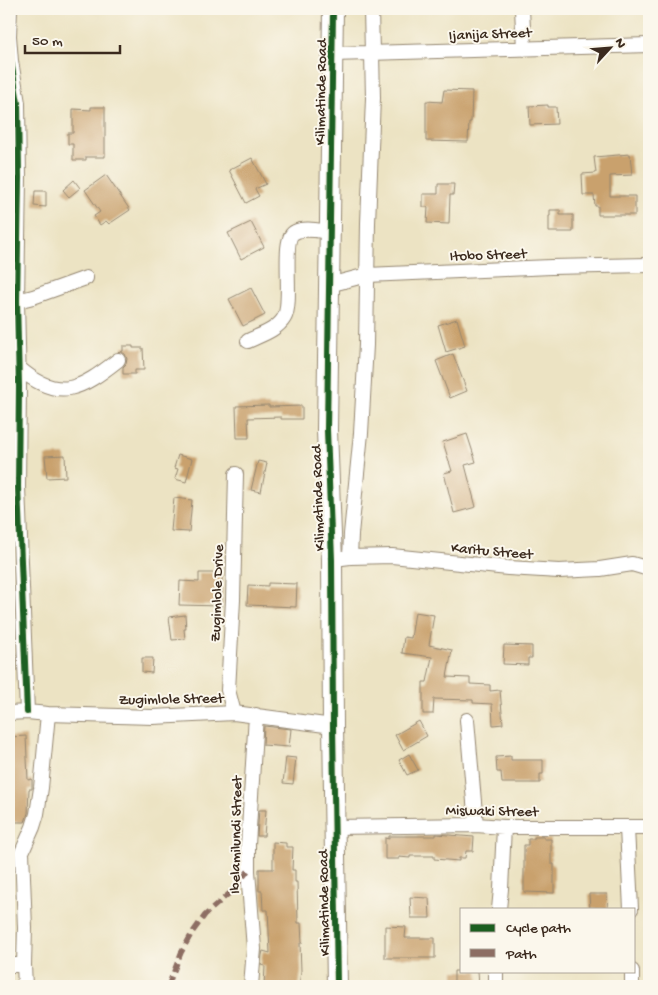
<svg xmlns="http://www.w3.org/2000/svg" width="658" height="995" viewBox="0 0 658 995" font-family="'Gochi Hand',sans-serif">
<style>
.building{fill:#c9a16d}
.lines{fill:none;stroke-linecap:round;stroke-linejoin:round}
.street-casing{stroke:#948670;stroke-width:16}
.secondary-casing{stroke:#948670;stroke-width:22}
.street{stroke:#fff;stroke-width:14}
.secondary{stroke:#fff;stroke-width:20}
.quiet{stroke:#8d6e63;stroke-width:5;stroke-dasharray:10 5;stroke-linecap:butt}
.cycleway-casing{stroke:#fbf7ec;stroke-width:9}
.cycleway{stroke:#1b5e20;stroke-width:6}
.labels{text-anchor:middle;stroke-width:4;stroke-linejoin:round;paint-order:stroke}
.street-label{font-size:15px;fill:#3b2a1e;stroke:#fbf7ec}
</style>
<rect width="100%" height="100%" fill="#fbf7ec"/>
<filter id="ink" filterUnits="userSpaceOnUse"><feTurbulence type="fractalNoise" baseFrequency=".02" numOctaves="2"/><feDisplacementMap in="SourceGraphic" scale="10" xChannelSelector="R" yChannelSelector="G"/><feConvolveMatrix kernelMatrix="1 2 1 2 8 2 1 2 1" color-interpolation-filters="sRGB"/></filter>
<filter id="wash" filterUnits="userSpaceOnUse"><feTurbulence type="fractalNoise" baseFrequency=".0096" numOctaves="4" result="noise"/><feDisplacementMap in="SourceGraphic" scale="20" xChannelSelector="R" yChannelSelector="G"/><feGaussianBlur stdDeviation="1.12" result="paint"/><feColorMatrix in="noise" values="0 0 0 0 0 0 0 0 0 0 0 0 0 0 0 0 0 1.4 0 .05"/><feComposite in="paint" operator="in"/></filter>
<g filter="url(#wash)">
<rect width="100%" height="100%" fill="#ece3c3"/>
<g id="blocks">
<path class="building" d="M444,90L472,91L471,122H469L468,142L426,141V101L442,102Z
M548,105V107H556L557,124L530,125L529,106Z
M91,107H105V157H86V160H73V144H68V133H73V109L91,110Z
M630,154L632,175L610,176V196H635V215H598V206H595L594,195H583L582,174L596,173L594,157Z
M252,158L266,184L255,189L259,196L246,203L229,170Z
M106,175L130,210L109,224L106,221L100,225L94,216L100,212L85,190Z
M74,180L80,188L69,197L63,190Z
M438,184H454L453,195H450L449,224L427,223L428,207H423V194H438Z
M35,191H46V207L34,206Z
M550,210H560V215H573V232H549V216H550Z
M251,222L264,247L241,259L228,233Z
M251,288L265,315L243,326L229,299Z
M457,319L465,346L446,352L438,325Z
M123,346H133V348H143L144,370H135V374H123V367L126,364L127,359L125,354L121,352L123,351Z
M453,354L467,391L450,398L436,361Z
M269,405V407L302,406V419H281V417L248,418L249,438H237L236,406Z
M467,434L476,462L465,465L476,507L454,513L444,473L452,471L443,442Z
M65,455L66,477L47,478L45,456Z
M178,455L192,459L186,482L175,479L178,469L174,468Z
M258,461L267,463L261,492L251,490Z
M174,498L192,500L189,532L171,531Z
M199,573H222V606L179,605L180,581L199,582Z
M268,583L297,584L296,607L247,605L248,585L268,586Z
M415,612L434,615L429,645L452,650L447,677L470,678V684L490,685V691L500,690L503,724L493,725L492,704L473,703V700L434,699L433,714H423V682H427L432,657L402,653L404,637L411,638Z
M185,615L186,629H184L185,639L172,640L169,617Z
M504,645L532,646V658H528V665L503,664Z
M142,658H153L152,673L142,672Z
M419,721L427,736L403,750L395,735Z
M264,726L291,729L289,747L263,745Z
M26,736L28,780L32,779V789H29L28,813L25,822H12V804H9V737Z
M409,754L418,770L407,775L399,760Z
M511,756V760H543V774H540V783H502L501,772H497L496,757Z
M286,757L296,758L293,784L283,783Z
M259,810H266L264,836H257Z
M436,834L474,837L473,851H466L465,858H459V861L434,859V856H410V858L399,857V859H385V838L389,839V836H436Z
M534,837H544V839H551V864H554V893L524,892V845H528V839H534Z
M273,842L286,843V847H293L292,870H295V882H297L298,923H301L302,943H300L301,971L299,986H264L265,966L261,965L262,955L263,951L270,953L268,910H263L262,891H259V869H273Z
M589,894H607L608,909H590Z
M410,897L429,898L430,918H411Z
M385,926L406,927L405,938H435V958H385Z
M454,971H478L479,986H454Z"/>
</g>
</g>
<g filter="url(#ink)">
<use href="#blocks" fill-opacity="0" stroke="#948670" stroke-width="1"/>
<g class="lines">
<g class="street-casing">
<path id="street" d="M10,9L9,36L11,61L18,103L19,178L17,301L19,387L18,487L27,712
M522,9L524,49
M333,54L649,45
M329,285L367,275L551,267L649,265
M17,301L33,297L86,278
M248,341C260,335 277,330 284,318C294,302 280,238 295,232C305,227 320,231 330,232
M19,368C59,403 81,389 118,360
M350,557L351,534L361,433L366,345L368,223L373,98L371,9
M342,558L350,557L392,556L508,568L559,571L600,569L632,564L649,569
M9,713L27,712L48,714L153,717L234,713L333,726
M234,713L228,690L233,600L236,474
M467,720L476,825
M334,827L476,825L504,827H649
M627,828L631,909
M499,909L501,889L504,827
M9,965H24
M496,971V986
M632,971V986
M25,986L24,965L25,928L22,852L33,827L37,814L41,788L48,714
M251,986L254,949L248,871V845L256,715"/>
</g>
<g class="secondary-casing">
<path id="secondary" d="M333,9L327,430L332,560L333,726L337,986"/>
</g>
<use href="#street" class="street"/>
<use href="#secondary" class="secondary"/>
<path class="quiet" d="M168,986L181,953L192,933L205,915L233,890L248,871"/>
<g class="cycleway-casing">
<path id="cycleway" d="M10,9L9,36L11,61L18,103L19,178L17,301L19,387L18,487L27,712
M333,9L327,430L332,560L333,726L337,986"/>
</g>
<use href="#cycleway" class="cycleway"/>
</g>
</g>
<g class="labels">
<g class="street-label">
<text transform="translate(490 33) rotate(-2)" y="5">Ijanija Street</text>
<text transform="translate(320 92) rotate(-89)" y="5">Kilimatinde Road</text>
<text transform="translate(488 254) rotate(-2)" y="5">Itobo Street</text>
<text transform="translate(317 498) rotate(-92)" y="5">Kilimatinde Road</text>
<text transform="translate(492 550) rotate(5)" y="5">Karitu Street</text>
<text transform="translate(216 593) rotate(-88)" y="5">Zugimlole Drive</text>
<text transform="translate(171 698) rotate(-1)" y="5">Zugimlole Street</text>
<text transform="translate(492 810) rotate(1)" y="5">Miswaki Street</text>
<text transform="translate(235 835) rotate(-89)" y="5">Ibelamilundi Street</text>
<text transform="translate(323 903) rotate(-91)" y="5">Kilimatinde Road</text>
</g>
</g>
<rect width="658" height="995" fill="none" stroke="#fbf7ec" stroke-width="30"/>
<rect x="460" y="908" width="175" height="65" fill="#fbf7ec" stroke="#aea59a"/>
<rect x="470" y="924" width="25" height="8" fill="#1b5e20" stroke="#aea59a"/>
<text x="506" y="932" font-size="15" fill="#3b2a1e">Cycle path</text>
<rect x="470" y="949" width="25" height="8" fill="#8d6e63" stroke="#aea59a"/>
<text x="506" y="958" font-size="15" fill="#3b2a1e">Path</text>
<g transform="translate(610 48) rotate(64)" stroke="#fbf7ec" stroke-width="4" paint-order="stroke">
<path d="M0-4L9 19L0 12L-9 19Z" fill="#3b2a1e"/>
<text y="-8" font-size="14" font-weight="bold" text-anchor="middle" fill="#3b2a1e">N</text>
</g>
<path d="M25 45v8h95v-8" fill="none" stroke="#3b2a1e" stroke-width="2.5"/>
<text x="32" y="45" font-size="15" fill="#3b2a1e" stroke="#fbf7ec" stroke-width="4" paint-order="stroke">50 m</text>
</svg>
